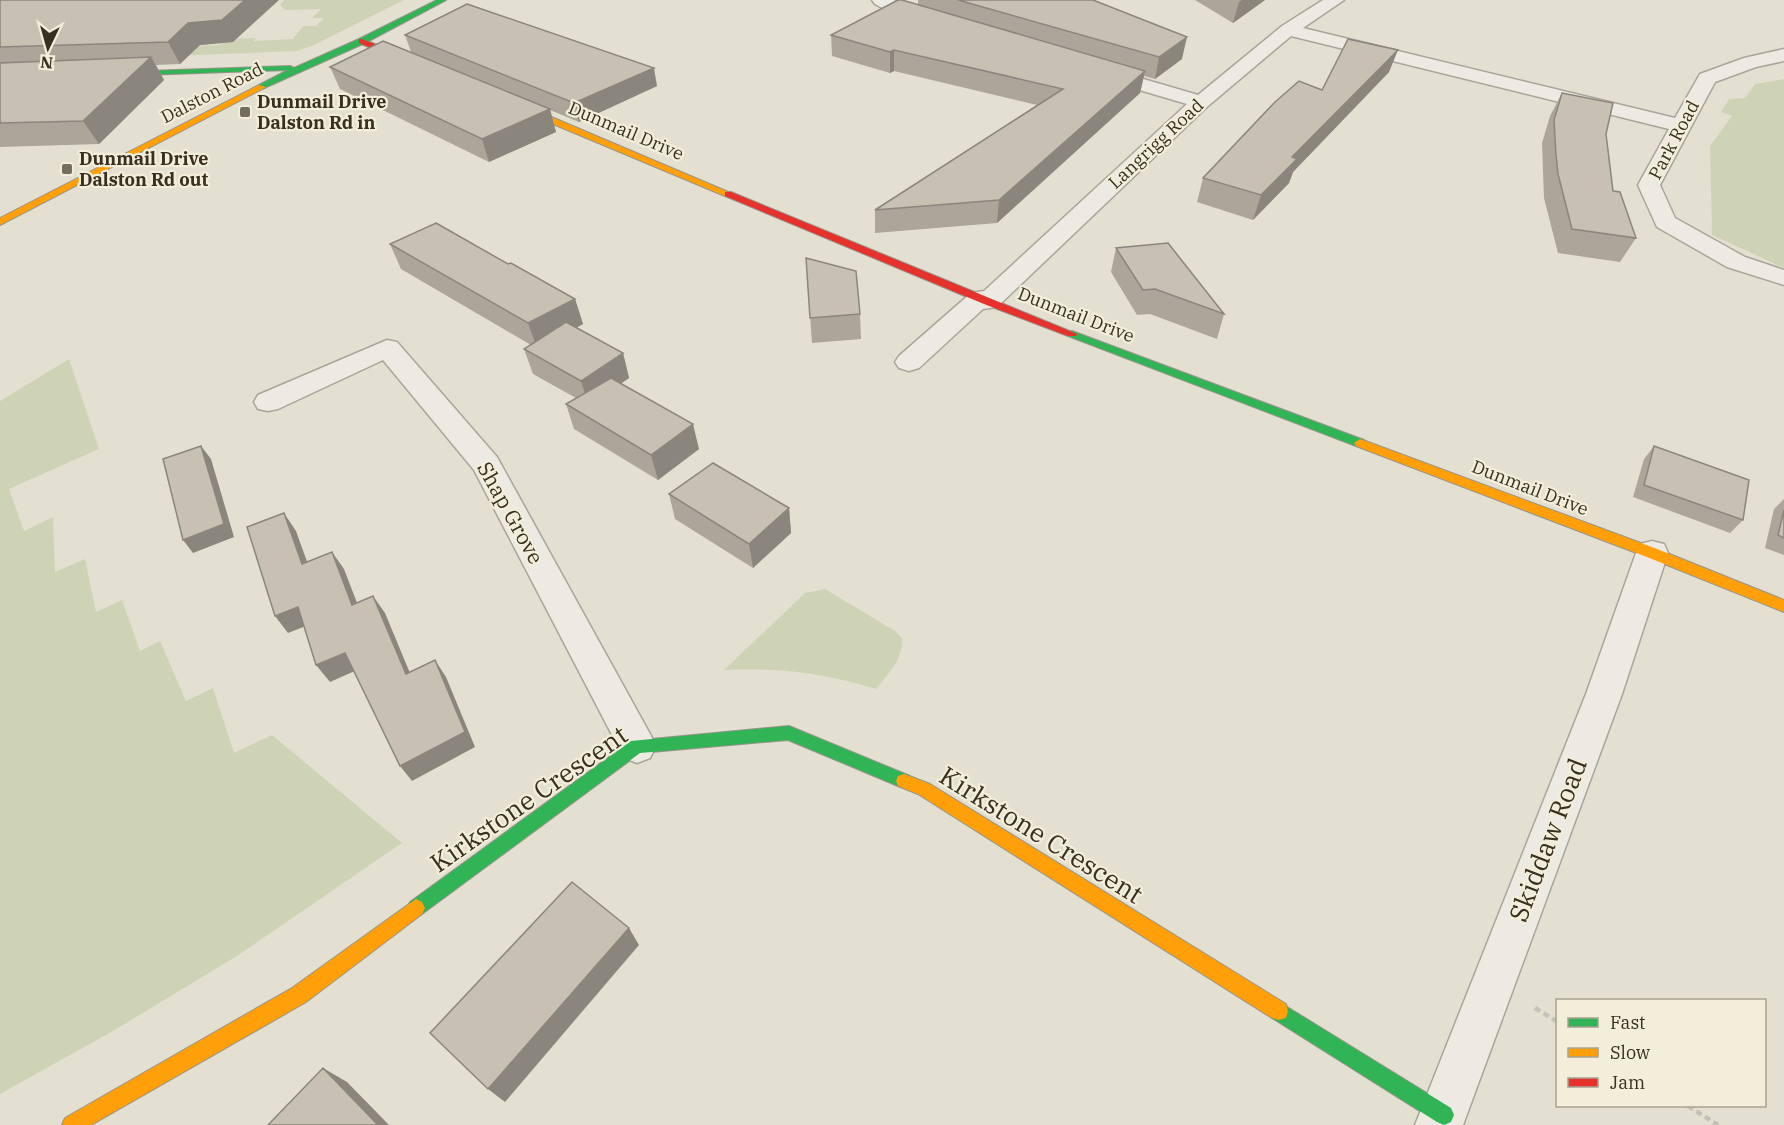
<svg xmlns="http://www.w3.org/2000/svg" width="1784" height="1125" viewBox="0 0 1784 1125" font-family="'IBM Plex Serif',serif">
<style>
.green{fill:#cfd3b6}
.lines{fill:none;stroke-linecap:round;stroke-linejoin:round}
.street-casing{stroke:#a9a59a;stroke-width:3}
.fast-casing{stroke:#99958a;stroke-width:2}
.slow-casing{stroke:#99958a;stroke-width:2}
.jam-casing{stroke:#99958a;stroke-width:2}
.path{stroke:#c4c1b9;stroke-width:4.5;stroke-dasharray:6 4;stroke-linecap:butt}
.street{fill:#eceae2;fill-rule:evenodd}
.fast{fill:#30b455;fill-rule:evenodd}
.slow{fill:#ff9f0a;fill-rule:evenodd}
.jam{fill:#e5322d;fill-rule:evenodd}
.wall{fill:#aba59a}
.shaded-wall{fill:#8b867d}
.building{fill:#c7c0b3;stroke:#8b867d;stroke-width:1.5}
.poi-dot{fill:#746d60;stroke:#f3eed9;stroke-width:2}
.labels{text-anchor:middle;stroke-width:4.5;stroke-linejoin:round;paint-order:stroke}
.far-street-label{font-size:18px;fill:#382f22;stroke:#f3eed9}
.far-poi-label{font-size:18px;font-weight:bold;fill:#382f22;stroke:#f3eed9;text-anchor:start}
.street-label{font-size:21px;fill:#382f22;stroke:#f3eed9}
.near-street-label{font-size:26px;fill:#382f22;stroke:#f3eed9}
</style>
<rect width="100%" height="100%" fill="#e3e0d2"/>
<path class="green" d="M284,0H404L312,46L296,51L173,56L189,46L219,45L227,39L256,38L254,41L293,39L303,26H316L324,18H312L321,9L285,10L280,5Z
M1784,79V268L1712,235L1710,146L1732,116L1721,112L1729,99L1745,98L1755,84Z
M69,359L99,449L9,489L24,531L53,517L55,572L85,559L96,612L122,600L140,651L160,641L186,701L213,688L234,753L272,735L402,843L237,956L113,1031L0,1094V401Z
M825,589L895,631L902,638C904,658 888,674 876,689C820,672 782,668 724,670L805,593Z"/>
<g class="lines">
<g class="street-casing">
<path id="street" d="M872,0H894L919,13L935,17L938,21L935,25C915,30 892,13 875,4Z
M1323,0H1344L1303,28L1675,118L1700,74L1744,58L1784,49V61L1756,67L1715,82L1660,185L1675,218L1745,257L1784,270V285L1727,267L1657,227L1638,185L1669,129L1291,36L1208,106L997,307L983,309L919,368L909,371L899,368L895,362L899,356L971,293L984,291L1187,104L1092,76L1089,72L1092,68H1106L1198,95L1282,26Z
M387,340L397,342L497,457L650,734L656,746L650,758L637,763L624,758L474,470L383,360L278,409L268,411L258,409L254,402L258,395Z
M1652,541L1664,544L1668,553L1622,694L1463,1125H1415L1586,694L1636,553L1640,544Z"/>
</g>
<g class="fast-casing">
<path id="fast" d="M437,0H446L365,43L262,89L258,87L259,85L288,70L116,76L112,74L116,72L290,66L294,68L359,39Z
M1072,331L1364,440L1366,443L1364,446H1356L1068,336L1067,334Z
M789,726L910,776L912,781L910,786L904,788L898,786L788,740L640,753L422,914L416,917L410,914L407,908L410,902L631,741Z
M1279,1002L1451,1108L1454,1115L1451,1122L1444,1125L1437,1122L1272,1018L1270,1011L1272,1004Z"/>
</g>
<g class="slow-casing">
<path id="slow" d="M259,85L266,87L0,225V218Z
M510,102H516L733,194L725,196L510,106Z
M1360,439L1657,549L1784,600V612L1647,557L1356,446L1354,443Z
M904,774L930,784L1286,1004L1288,1011L1286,1018L1279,1020L1272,1018L918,794L898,786L896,781L898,776Z
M416,899L422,902L425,908L422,914L306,1002L91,1125H62L65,1118L292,988Z"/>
</g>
<g class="jam-casing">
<path id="jam" d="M362,39L418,61L419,63L412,65L359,43V39Z
M725,192H731L1077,334L1076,336H1068L984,304L725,196Z"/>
</g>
<path class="path" d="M1535,1008L1558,1022
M1688,1106L1718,1125"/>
<use href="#street" class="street"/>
<use href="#fast" class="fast"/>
<use href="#slow" class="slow"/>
<use href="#jam" class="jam"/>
</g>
<path class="wall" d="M0,0L233,42L200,45L180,64L156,65L164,80L99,144L0,147Z
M918,0H1093L1182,59L1155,79L1144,76L1140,93L997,223L875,233V210L1037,105L894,71L890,73L832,56L831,35L918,5Z
M1195,0H1265L1233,23Z
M405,35L657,86L579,122L550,110L556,132L489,162L340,89L330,67L411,52Z
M1389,72L1293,172L1289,183L1253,220L1197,202L1203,178Z
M1562,93L1606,134L1613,191L1636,238L1620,262L1558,253L1544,198L1542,143L1550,116Z
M390,244L508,264L575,299L583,324L576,328L623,353L629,378L621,383L699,449L658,480L574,429L566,404L576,398L533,374L524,349L531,345L401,269Z
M1116,248L1224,314L1217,339L1150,314L1137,315L1111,272Z
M806,258L860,314L861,339L812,343Z
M1654,446L1743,520L1730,533L1633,497L1644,459Z
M669,494L789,508L791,533L753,568L675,519Z
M1784,499V555L1765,548L1774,509Z"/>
<path class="shaded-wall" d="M245,0H279L233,42L200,45L180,64L168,42L188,23Z
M1242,0H1265L1233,23L1239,2Z
M1187,37L1182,59L1155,79L1159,57Z
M894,50V71L890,73V52Z
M1398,50L1389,72L1293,172L1289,183L1253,220L1261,195L1292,157Z
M151,57L164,80L99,144L83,121Z
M654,68L657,86L579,122L574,103Z
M1145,71L1140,93L997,223L999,200Z
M550,109L556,132L489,162L482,139Z
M575,299L583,324L537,348L528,323Z
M623,353L629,378L589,406L581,381Z
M693,424L699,449L658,480L651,455Z
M201,446L211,459L234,537L193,553L183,540Z
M789,508L791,533L753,568L749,544Z
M284,513L296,531L314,581L302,564Z
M332,552L344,569L364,621L352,605Z
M373,596L385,613L417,690L406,674Z
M298,607L311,624L288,633L275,616Z
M345,653L357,670L330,682L316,665Z
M435,660L446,677L475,747L412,781L400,766Z
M629,928L639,945L505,1102L488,1089Z
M323,1068L347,1082L389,1125H378Z"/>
<path class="building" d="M0,0H245L222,20L188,23L168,42L0,47Z
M898,0H902L1145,71L999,200L875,210L1063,89L894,50L890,52L831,35Z
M958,0H1093L1187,37L1159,57Z
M467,4L654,68L574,103L405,35Z
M1348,39L1398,50L1292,157L1297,159L1261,195L1203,178L1275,102L1299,81L1322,90Z
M383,41L550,109L482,139L330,67Z
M151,57L83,121L0,123V63Z
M1562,93L1613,103L1606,134L1613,191L1620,192L1636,238L1572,229L1558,174L1556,155L1554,120Z
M436,223L508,264L511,263L575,299L528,323L390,244Z
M1168,243L1224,314L1155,289L1143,290L1116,248Z
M806,258L856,271L860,314L810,318Z
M566,322L623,353L581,381L524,349Z
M611,378L693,424L651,455L566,404Z
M201,446L224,524L183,540L163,459Z
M1654,446L1749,480L1743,520L1644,485Z
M713,463L789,508L749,544L669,494Z
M1784,510V538L1778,535Z
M284,513L302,564L332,552L352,605L373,596L406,674L435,660L465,732L400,766L345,653L316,665L298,607L275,616L247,527Z
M572,882L629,928L488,1089L430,1033Z
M323,1068L378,1125H268Z"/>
<g class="poi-dot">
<rect x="239" y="106" width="12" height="12" rx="3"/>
<rect x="61" y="163" width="12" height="12" rx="3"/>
</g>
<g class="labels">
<g class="far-street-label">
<text transform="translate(212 93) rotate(-27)" y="6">Dalston Road</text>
<text transform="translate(626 131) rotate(23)" y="6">Dunmail Drive</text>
<text transform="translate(1674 140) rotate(-62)" y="6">Park Road</text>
<text transform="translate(1156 144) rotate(-43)" y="6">Langrigg Road</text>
<text transform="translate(1076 315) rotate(21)" y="6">Dunmail Drive</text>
<text transform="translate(1530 488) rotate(21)" y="6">Dunmail Drive</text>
</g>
<g class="far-poi-label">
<text x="257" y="108">Dunmail Drive<tspan x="257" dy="21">Dalston Rd in</tspan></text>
<text x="79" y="165">Dunmail Drive<tspan x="79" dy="21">Dalston Rd out</tspan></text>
</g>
<g class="street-label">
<text transform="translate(510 513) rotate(61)" y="7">Shap Grove</text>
</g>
<g class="near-street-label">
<text transform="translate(529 799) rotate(-35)" y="9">Kirkstone Crescent</text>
<text transform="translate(1041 835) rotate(32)" y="9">Kirkstone Crescent</text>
<text transform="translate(1548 840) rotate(-69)" y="9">Skiddaw Road</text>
</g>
</g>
<rect x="1556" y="999" width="210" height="108" fill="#f3eed9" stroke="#a8a290" stroke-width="1.5"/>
<rect x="1568" y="1018" width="30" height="9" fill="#30b455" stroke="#a8a290" stroke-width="1.5"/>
<text x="1610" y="1029" font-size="18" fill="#382f22">Fast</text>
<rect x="1568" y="1048" width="30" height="9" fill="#ff9f0a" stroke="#a8a290" stroke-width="1.5"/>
<text x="1610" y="1059" font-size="18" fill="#382f22">Slow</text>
<rect x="1568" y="1078" width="30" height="9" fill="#e5322d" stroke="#a8a290" stroke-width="1.5"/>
<text x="1610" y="1089" font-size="18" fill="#382f22">Jam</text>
<g transform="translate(48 48) rotate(185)" stroke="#f3eed9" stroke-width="4.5" paint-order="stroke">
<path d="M0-4.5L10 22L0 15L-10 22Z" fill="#382f22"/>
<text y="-9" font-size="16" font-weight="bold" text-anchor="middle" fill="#382f22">N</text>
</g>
</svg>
